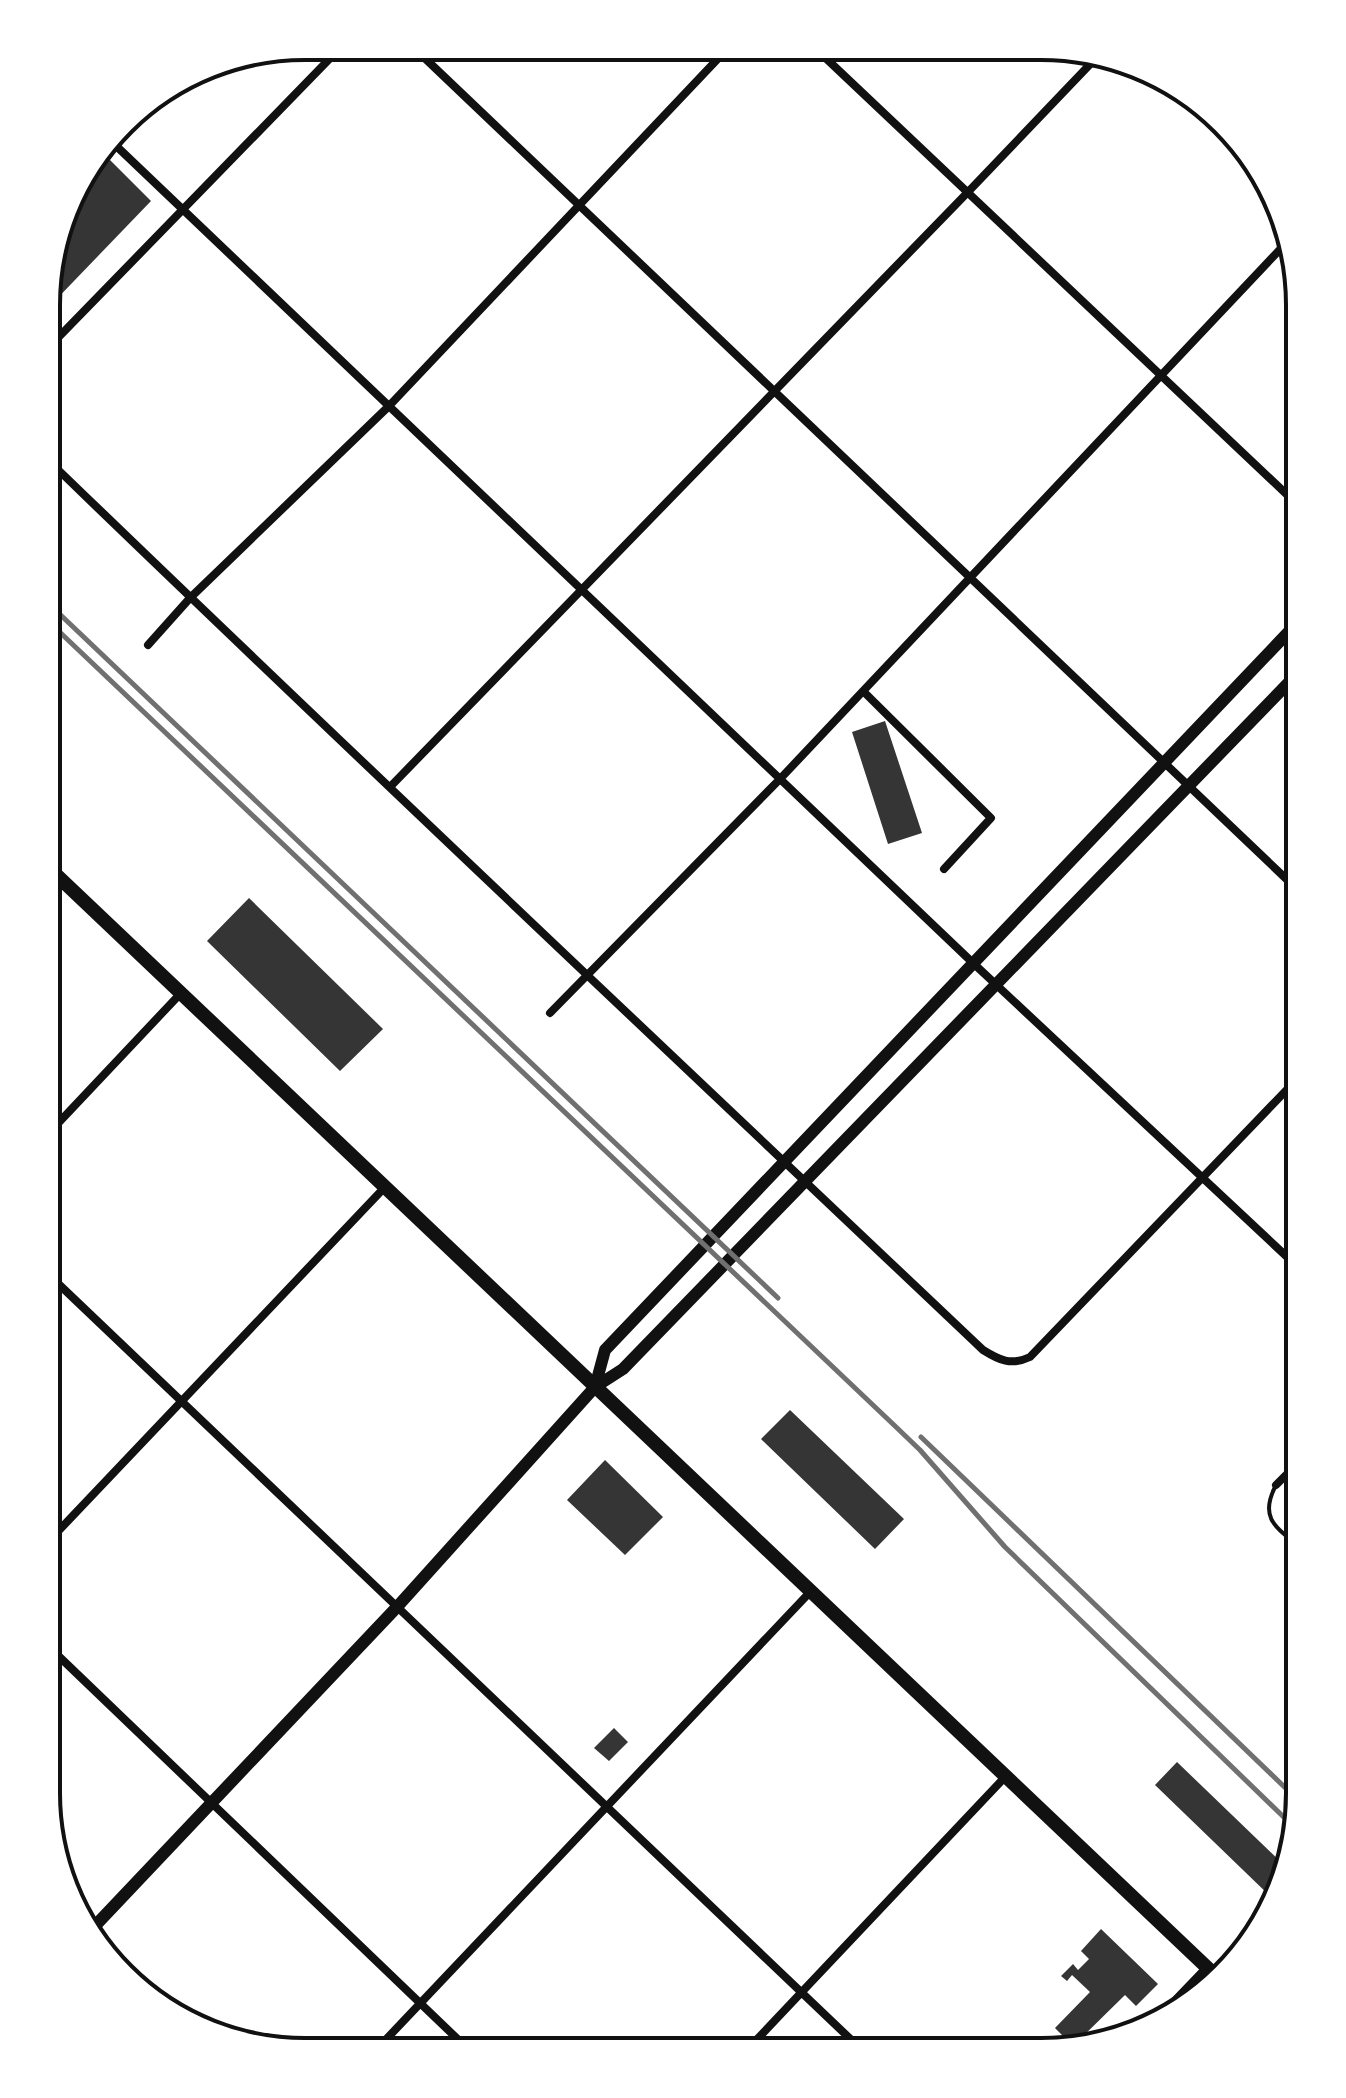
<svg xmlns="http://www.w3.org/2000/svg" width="1346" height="2098" viewBox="0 0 1346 2098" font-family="'Work Sans',sans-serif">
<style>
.building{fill:#353535}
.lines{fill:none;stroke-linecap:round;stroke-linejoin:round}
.service{stroke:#111;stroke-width:4}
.minor{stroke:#111;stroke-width:8}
.secondary{stroke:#111;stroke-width:12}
.primary{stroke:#111;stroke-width:14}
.rail{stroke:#707070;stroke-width:5}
.rim{fill:none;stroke:#111;stroke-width:4}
</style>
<rect width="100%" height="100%" fill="#fff"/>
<path class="building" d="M102,152L151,201L48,308V272L73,190Z
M885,721L922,833L888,844L852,732Z
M249,898L383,1029L340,1071L207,941Z
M790,1410L904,1519L875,1549L761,1439Z
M605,1460L663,1517L625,1555L567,1500Z
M614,1728L628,1742L609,1761L594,1748Z
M1177,1762L1286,1867L1280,1892L1275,1901L1155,1785Z
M1101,1929L1158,1984L1136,2006L1125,1995L1073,2046L1055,2028L1090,1992L1072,1975L1067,1981L1061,1976L1073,1964L1078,1970L1089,1959L1081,1951Z"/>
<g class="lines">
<path class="service" d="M1275,1487C1259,1519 1277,1528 1300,1547"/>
<path class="minor" d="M412,46L1300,892
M815,48L1300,507
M111,141L973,963L1300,1269
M48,348L342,46
M48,460C357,759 671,1054 983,1350C999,1360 1011,1366 1030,1357L1300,1076
M148,645L190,598L389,406L729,47
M863,691L991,818L944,869
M390,787L968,192L1097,57
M550,1013L780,779L1287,242
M47,1135L181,993
M47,1273L863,2051
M1276,1485L1300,1461
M46,1544L385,1187
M46,1644L469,2050
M1157,2019L1207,1967
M376,2050L812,1590
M746,2051L1006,1776"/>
<path class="secondary" d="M595,1387L605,1350L1300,620
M93,1928L397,1607L595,1387L623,1369L1300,671"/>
<path class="primary" d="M47,866L1215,1975"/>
<path class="rail" d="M48,603L778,1298
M48,621L895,1426L920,1450L1005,1547L1295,1828
M921,1437L1299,1801"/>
</g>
<path d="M0 0H1346V2098H0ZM305 60H1041A245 245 0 0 1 1286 305V1793A245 245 0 0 1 1041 2038H305A245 245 0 0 1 60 1793V305A245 245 0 0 1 305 60Z" fill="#fff" fill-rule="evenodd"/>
<path class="rim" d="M305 60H1041A245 245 0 0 1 1286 305V1793A245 245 0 0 1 1041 2038H305A245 245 0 0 1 60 1793V305A245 245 0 0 1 305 60Z"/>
</svg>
